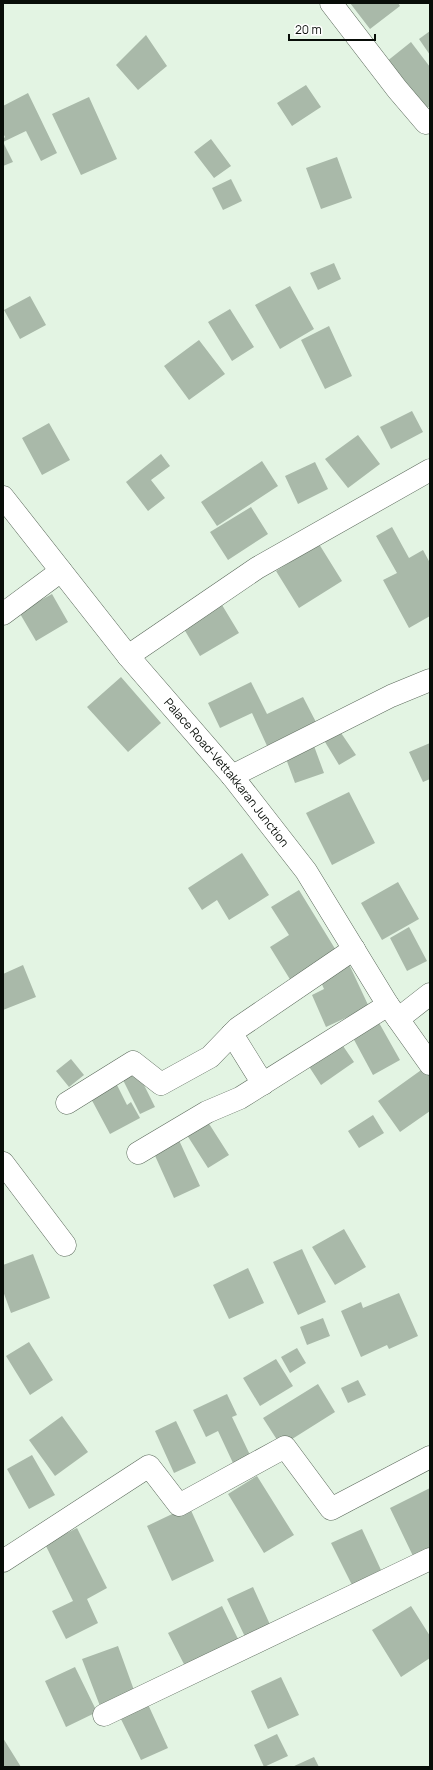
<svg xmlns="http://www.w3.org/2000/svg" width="433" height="1770" viewBox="0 0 433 1770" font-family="Manrope,sans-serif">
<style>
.building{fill:#a9b9a9}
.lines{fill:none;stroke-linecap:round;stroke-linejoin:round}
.minor-casing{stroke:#5a685a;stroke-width:23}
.minor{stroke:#fff;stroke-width:22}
.labels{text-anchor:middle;stroke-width:3.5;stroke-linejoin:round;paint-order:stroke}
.street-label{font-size:12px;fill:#080d08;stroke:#fff}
</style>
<rect width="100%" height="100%" fill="#e3f4e3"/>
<path class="building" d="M350,3H398L400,6L370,29Z
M430,31V55L419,39Z
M146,35L167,66L138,90L116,65Z
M411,42L430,67V106L423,111L386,62Z
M306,85L321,107L292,126L277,103Z
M28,93L57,153L41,161L26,131L3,142L13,162L3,166V139L5,137L3,133V106Z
M89,97L117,159L81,175L52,114Z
M211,139L231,166L214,178L194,152Z
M337,157L352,198L321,209L306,168Z
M231,179L242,201L223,210L212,188Z
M334,263L341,279L318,290L310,273Z
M290,286L314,329L280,349L255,305Z
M30,296L46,325L20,339L4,310Z
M230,309L254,347L232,361L208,322Z
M329,326L352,376L325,389L301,340Z
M199,340L225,374L189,400L164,366Z
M412,411L423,432L391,449L380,427Z
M49,423L70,460L42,475L22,438Z
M358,435L380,464L348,488L325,459Z
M161,454L170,466L151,480L165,498L148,511L126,482Z
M262,461L278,486L217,526L201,502Z
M315,462L328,489L298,504L285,476Z
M251,507L268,534L228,560L210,532Z
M392,527L409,558L423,550L430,563V616L409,628L383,580L397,573L376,536Z
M319,544L342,581L299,608L276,571Z
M52,594L68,622L36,641L19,612Z
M219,600L239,633L200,656L181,624Z
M121,677L161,723L128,752L87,707Z
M251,682L267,714L303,697L317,724L268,748L252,713L220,728L208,703Z
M337,727L356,755L339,765L322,737Z
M430,743V779L423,782L409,752Z
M314,746L324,773L295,783L285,756Z
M349,792L375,843L332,865L306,813Z
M242,853L269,895L229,920L217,900L202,910L188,888Z
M398,882L419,919L382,940L361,903Z
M299,890L337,952L291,981L270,947L289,935L271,907Z
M409,927L427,961L407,971L390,938Z
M347,960L369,1007L326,1027L312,995L324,989L318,975Z
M23,965L36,997L3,1010V974Z
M378,1021L400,1060L373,1075L352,1036Z
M341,1043L354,1062L321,1085L308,1065Z
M71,1059L84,1075L69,1087L56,1071Z
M424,1068L430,1076V1111L400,1132L378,1101Z
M136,1069L155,1107L140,1114L121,1076Z
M114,1079L127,1105L131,1102L140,1118L110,1134L88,1093Z
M373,1115L384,1133L359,1148L348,1131Z
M206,1119L229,1155L208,1168L185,1132Z
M178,1138L200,1186L174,1198L152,1149Z
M344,1229L366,1267L335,1285L312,1247Z
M302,1249L326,1302L298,1315L273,1262Z
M33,1254L50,1298L11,1313L3,1291V1265Z
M248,1268L264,1303L229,1319L213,1285Z
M399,1293L418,1336L389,1349L387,1345L361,1357L341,1311L361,1302L363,1308Z
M323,1318L330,1336L307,1345L300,1327Z
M29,1342L53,1380L30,1395L6,1356Z
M297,1348L306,1363L290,1373L281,1357Z
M276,1359L293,1386L260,1406L243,1378Z
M358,1380L366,1395L348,1403L341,1388Z
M318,1384L335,1412L281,1446L263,1418Z
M227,1394L237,1415L232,1417L250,1455L233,1463L218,1431L206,1437L193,1410Z
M62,1416L88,1452L55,1476L29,1440Z
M176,1421L196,1463L174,1473L155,1431Z
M32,1455L55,1495L29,1509L7,1469Z
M257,1476L294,1535L264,1553L228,1494Z
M430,1488V1547L413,1556L390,1508Z
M189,1506L214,1561L172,1581L147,1526Z
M77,1528L107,1588L87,1599L98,1623L66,1639L52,1611L73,1601L45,1544Z
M362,1529L381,1570L352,1585L331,1543Z
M253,1587L272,1629L247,1641L227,1599Z
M222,1606L240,1643L187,1670L168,1633Z
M411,1606L430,1636V1658L401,1677L372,1630Z
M118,1646L135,1693L100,1706L82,1659Z
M75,1667L97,1712L66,1727L45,1681Z
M281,1677L299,1715L268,1729L251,1691Z
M146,1700L168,1748L141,1760L118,1713Z
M277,1734L288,1756L264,1767L254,1745Z
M3,1738L21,1767H3Z
M314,1757L319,1767H292Z"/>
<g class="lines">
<g class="minor-casing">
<g id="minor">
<path d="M331,3L397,89L426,123L430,120"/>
<path id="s1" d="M3,497L128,656L232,776L306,871L388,1005L430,1064"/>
<path d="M3,614L61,571"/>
<path d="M128,656L257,568L430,470"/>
<path d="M232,776L391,696L430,680"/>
<path d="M398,1019L430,994"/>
<path d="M232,1034L263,1084"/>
<path d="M67,1103L133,1062L161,1084L210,1057L238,1028L354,949"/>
<path d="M138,1153L207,1112L240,1098L388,1005"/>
<path d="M3,1163L65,1245"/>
<path d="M3,1561L149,1466L179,1505L285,1447L331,1509L430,1457"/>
<path d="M104,1715L430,1559"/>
</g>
</g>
<use href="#minor" class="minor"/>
</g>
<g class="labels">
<g class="street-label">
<text dy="4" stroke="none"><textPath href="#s1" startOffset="355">Palace Road-Vettakkaran Junction</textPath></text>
</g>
</g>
<rect width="433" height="1770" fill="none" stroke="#080d08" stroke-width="8"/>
<path d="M289 34v6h86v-6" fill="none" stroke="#080d08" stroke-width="2"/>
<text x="295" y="34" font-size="12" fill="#080d08" stroke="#ffffff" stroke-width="3" paint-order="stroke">20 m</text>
</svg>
